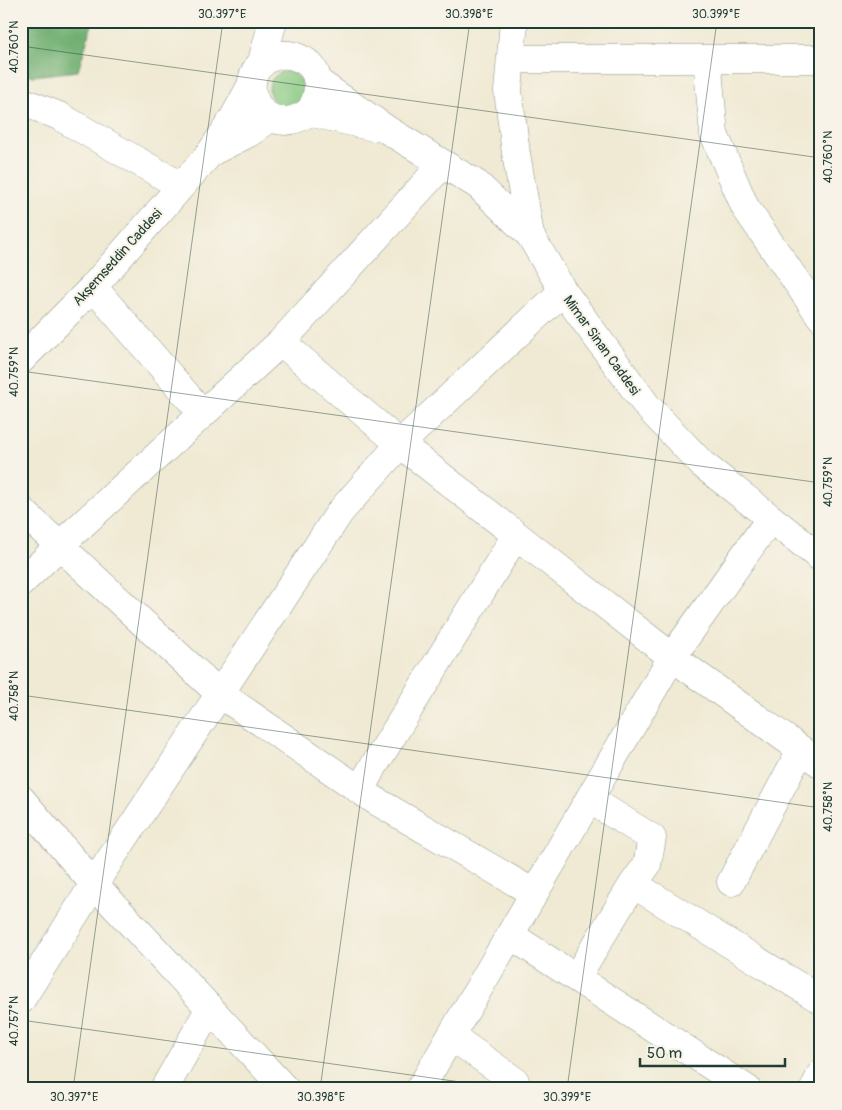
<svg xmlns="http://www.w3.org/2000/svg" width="842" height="1110" viewBox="0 0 842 1110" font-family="Pangolin,sans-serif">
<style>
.green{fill:#89ca82;stroke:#54845b}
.forest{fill:#6eae70;stroke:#467652}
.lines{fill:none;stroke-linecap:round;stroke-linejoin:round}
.minor-casing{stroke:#889484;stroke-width:29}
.minor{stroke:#fff;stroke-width:28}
.ticks{fill:none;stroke:#1f3d34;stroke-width:1;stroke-opacity:0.45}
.labels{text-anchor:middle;stroke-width:4;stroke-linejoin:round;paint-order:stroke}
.street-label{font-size:14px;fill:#1f3d34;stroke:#f7f3e8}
.neatline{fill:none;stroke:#1f3d34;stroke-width:2}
.ticks-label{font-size:12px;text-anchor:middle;fill:#1f3d34}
</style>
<rect width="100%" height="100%" fill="#f7f3e8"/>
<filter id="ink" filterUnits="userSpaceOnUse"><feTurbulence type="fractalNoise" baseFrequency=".02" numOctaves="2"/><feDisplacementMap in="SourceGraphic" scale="10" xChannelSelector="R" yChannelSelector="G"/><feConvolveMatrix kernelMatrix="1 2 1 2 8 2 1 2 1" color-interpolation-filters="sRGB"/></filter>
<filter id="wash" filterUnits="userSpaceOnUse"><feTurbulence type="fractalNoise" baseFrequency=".0096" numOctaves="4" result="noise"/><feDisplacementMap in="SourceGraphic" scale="20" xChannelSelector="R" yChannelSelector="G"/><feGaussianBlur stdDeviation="1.12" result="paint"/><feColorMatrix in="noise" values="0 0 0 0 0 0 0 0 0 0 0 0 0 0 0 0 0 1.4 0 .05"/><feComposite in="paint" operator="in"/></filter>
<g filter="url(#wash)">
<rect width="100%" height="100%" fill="#f0ead4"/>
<path class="green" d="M269 89a17 17 0 1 1 34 0a17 17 0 1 1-34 0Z"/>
<path class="forest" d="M21,21H93L78,71L33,76L21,72Z"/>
</g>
<g filter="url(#ink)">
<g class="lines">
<g class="minor-casing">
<path id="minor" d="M514,21L508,91L516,153L530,235
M511,59H821
M707,59L714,134L745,207L821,317
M261,65L273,21
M318,82L389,131L478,185L530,235L563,291L647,406L702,464L821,558
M21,101L59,116L181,186
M309,112C322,94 322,67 299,58C290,54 281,54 273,57C228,73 261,146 309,112L373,127
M213,151L249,133L270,118
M93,287L203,414
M281,342L400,444L672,657L821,764
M21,360L93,287L211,152L233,119L252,84
M21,510L220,694L376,801L534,893
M21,583L59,546L281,342L443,164
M359,790L516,535
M21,799L94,884L285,1089
M731,882L801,750
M633,884L821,1000
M510,935L747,1089
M576,978L633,884L647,865L652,838L589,799
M21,1000L94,884L340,512L400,444L563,291
M451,1036L515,1081
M164,1089L210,1008
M420,1089L672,657L770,519
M814,1089L821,1074"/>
</g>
<use href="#minor" class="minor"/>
</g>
</g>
<path class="ticks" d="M21,46L821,158M21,371L821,483M21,695L821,808M21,1020L510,1089M73,1089L223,21M320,1089L470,21M567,1089L717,21M813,1089L821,1036"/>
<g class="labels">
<g class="street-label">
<text transform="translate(117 257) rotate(-48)" y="5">Akşemseddin Caddesi</text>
<text transform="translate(602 345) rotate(54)" y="5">Mimar Sinan Caddesi</text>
</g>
</g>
<rect width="842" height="1110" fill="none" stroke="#f7f3e8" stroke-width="55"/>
<path d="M640 1058v8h145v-8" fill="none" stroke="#1f3d34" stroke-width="2.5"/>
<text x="647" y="1058" font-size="15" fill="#1f3d34" stroke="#f7f3e8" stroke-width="4" paint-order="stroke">50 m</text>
<rect x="28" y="28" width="786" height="1054" class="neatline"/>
<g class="ticks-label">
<text x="222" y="18">30.397°E</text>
<text x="469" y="18">30.398°E</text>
<text x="716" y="18">30.399°E</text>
<text transform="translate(14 47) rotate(-90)" y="4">40.760°N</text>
<text transform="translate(828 157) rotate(-90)" y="4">40.760°N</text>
<text transform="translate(14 372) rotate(-90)" y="4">40.759°N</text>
<text transform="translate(828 482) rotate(-90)" y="4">40.759°N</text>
<text transform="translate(14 696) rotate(-90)" y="4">40.758°N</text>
<text transform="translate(828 807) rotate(-90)" y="4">40.758°N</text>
<text transform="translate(14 1021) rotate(-90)" y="4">40.757°N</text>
<text x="74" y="1101">30.397°E</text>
<text x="321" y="1101">30.398°E</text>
<text x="567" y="1101">30.399°E</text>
</g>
</svg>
